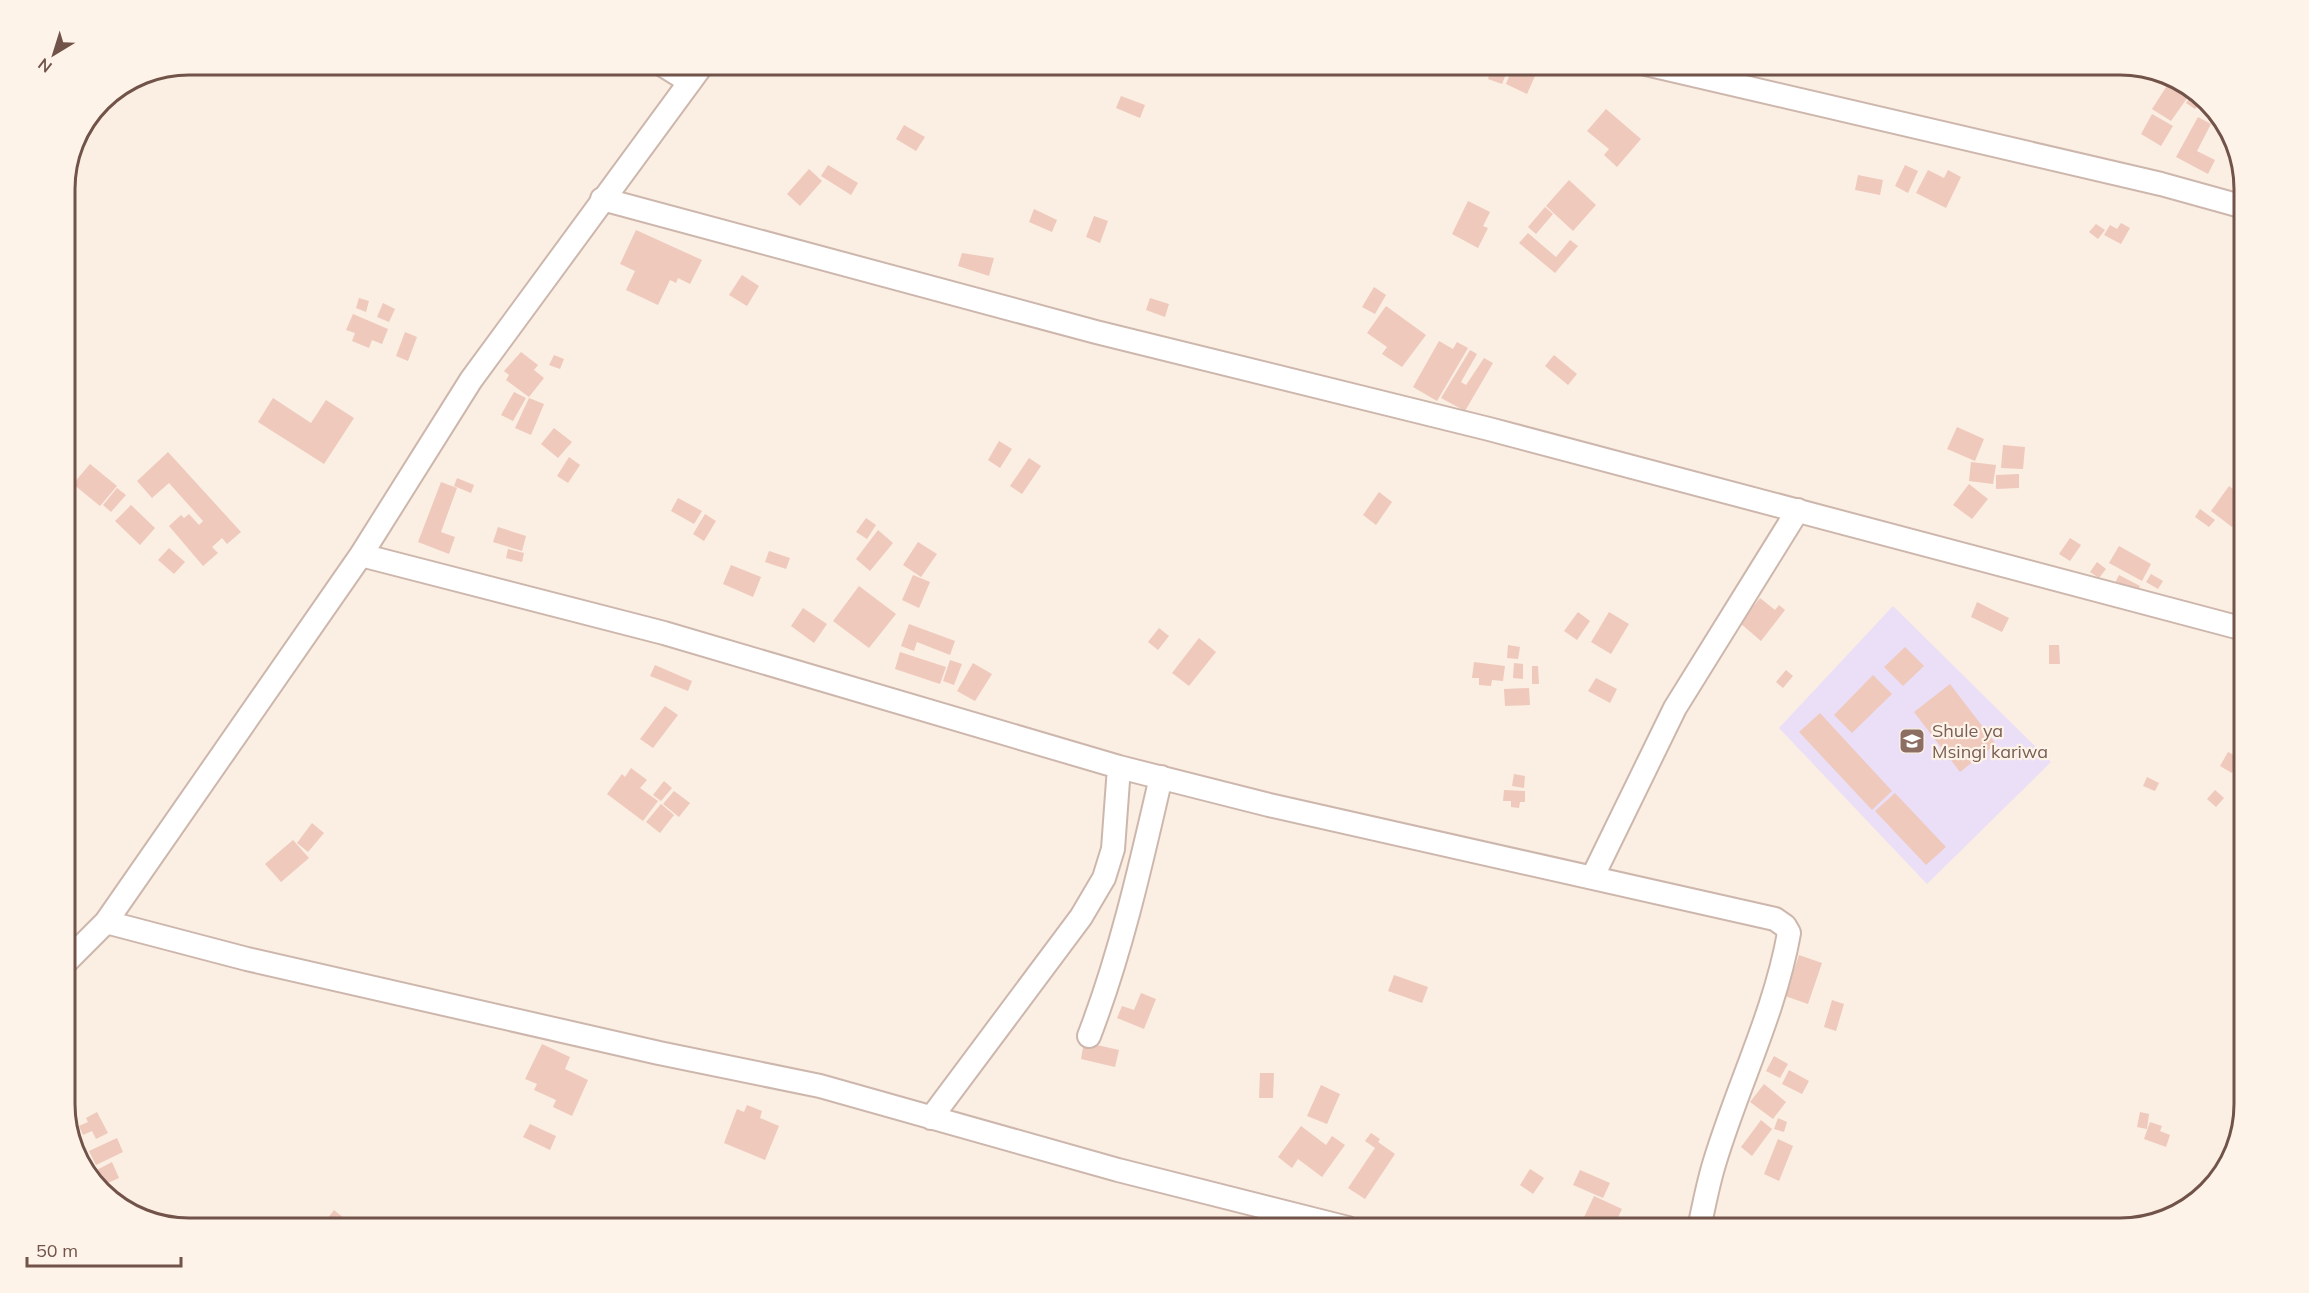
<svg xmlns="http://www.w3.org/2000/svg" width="2309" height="1293" viewBox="0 0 2309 1293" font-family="Mulish,sans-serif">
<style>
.education{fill:#ebdff7}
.building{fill:#efc9bc}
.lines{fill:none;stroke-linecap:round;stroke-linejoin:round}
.minor-casing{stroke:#cdb7ad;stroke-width:26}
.minor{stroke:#fff;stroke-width:22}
.labels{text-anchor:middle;stroke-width:4.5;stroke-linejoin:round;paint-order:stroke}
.education-label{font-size:18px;fill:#785e54;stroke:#fef3e8;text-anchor:start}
.rim{fill:none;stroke:#71534a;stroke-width:3}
</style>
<rect width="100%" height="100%" fill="#fbeee3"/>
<path class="education" d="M1893,606L2051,762L1927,884L1779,728Z"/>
<path class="building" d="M1493,64H1510L1502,84L1488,79Z
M1514,64L1539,67L1527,94L1506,84Z
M2170,81L2190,94L2171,121L2152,109Z
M2193,93L2202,101L2195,109L2186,103Z
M1121,96L1145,105L1140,118L1116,108Z
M1606,109L1641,139L1617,167L1604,155L1609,149L1587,131Z
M2152,114L2173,126L2161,146L2141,134Z
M2198,117L2211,124L2197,151L2215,160L2208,174L2176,157Z
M904,125L925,137L916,151L896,139Z
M828,165L858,183L851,195L821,176Z
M1905,165L1918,171L1908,193L1895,186Z
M809,169L822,181L800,206L787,194Z
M1928,170L1944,178L1948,170L1961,177L1946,208L1916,193Z
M1858,175L1883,180L1880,195L1855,190Z
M1569,180L1596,205L1573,231L1546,206Z
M1468,201L1490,212L1483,226L1488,228L1478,248L1452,234Z
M1545,207L1553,214L1536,234L1528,227Z
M1034,209L1057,220L1052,232L1029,222Z
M1094,216L1108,221L1100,243L1086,237Z
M2121,223L2130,228L2121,244L2104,235L2110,225L2117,229Z
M2096,224L2105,230L2098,239L2089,232Z
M636,230L702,260L690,284L678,278L676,283L670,280L658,305L626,290L635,271L620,264Z
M1528,233L1556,257L1570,240L1578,246L1555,273L1519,243Z
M962,253L994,258L989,276L958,266Z
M742,275L759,286L747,306L729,295Z
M1374,287L1386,295L1375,314L1362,307Z
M359,298L369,301L366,312L356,308Z
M1150,298L1169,304L1165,317L1146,310Z
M383,303L395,309L389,322L377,317Z
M1386,306L1426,335L1402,367L1382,354L1387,347L1367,333Z
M353,314L388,329L382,344L372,340L369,348L352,341L355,333L346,330Z
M405,332L417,337L408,361L396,356Z
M1439,341L1453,349L1457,342L1468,348L1437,401L1413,387Z
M1470,350L1477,354L1461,382L1466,385L1484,358L1493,363L1465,411L1441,398Z
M521,352L538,365L534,370L544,378L529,397L506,380L509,375L504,371Z
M554,355L564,359L560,369L549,365Z
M1554,355L1577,374L1568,385L1545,366Z
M514,392L526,398L513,421L501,415Z
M273,398L311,423L326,400L354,418L324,464L258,422Z
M529,398L544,404L531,435L515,428Z
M1957,427L1984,439L1975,461L1947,449Z
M554,428L572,442L558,458L541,444Z
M999,441L1012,449L1000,468L988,460Z
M2003,445L2025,447L2023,469L2001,468Z
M168,452L241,532L227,544L222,538L212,547L218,553L203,566L169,526L181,515L184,518L189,514L199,525L203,521L169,483L152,498L137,481Z
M569,457L580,465L568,483L557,476Z
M1029,458L1041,466L1022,494L1010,486Z
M1971,462L1996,465L1993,484L1969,481Z
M90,464L117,486L100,506L73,484Z
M2019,474V488L1996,489V475Z
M457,478L474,485L471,493L454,486Z
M441,482L457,488L441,532L455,537L449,554L418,542Z
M1969,484L1988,499L1972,519L1953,505Z
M2229,486L2244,497V510L2232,527L2211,511Z
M117,488L126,495L111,512L103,505Z
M1379,492L1392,502L1376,525L1363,515Z
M678,498L702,511L694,524L671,511Z
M131,505L155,528L140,545L115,521Z
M2200,509L2215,520L2209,527L2195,517Z
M705,514L716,521L704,541L693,534Z
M866,518L876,525L867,539L856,532Z
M498,527L526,536L522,551L493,542Z
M878,530L893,543L870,571L856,559Z
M2070,538L2081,545L2070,561L2059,554Z
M918,542L937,554L921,577L903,565Z
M2119,546L2151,564L2142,581L2109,563Z
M169,548L185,562L174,574L158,560Z
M508,549L524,553L522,562L506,558Z
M769,551L790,558L786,569L765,562Z
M2097,562L2106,569L2099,578L2090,572Z
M731,565L761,577L753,597L723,584Z
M2151,574L2163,581L2158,589L2146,582Z
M913,575L930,582L919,608L902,600Z
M2119,575L2140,586L2135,596L2114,585Z
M859,586L896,614L869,648L833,621Z
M1760,598L1775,610L1779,605L1785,610L1761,641L1740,623Z
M1977,602L2009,618L2002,632L1971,617Z
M803,608L827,624L814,643L791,626Z
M1578,612L1590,621L1577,640L1564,631Z
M1609,612L1629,624L1611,654L1591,642Z
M909,624L955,641L950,655L917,642L914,651L901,646Z
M1159,628L1169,636L1158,650L1148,642Z
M1199,638L1216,652L1189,686L1172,673Z
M1508,645L1520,647L1518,659L1507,658Z
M2049,645H2059L2060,664H2049Z
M1905,647L1924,666L1903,686L1884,667Z
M900,652L946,667L940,684L895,669Z
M950,660L962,664L954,685L943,681Z
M1474,662L1505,666L1503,681L1492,680L1491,686L1479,685V678H1472Z
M973,663L992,674L975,701L957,691Z
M1514,663L1523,664V679L1513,678Z
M655,665L692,681L688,691L650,676Z
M1532,666H1538L1539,684H1532Z
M1786,670L1793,676L1783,688L1776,682Z
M1873,675L1892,694L1852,733L1834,715Z
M1596,678L1617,689L1610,703L1588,691Z
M1950,684L1996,744L1960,772L1914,712Z
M1529,688L1530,705L1505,706L1504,689Z
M2243,693H2244V725L2237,723Z
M665,706L678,715L653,748L640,739Z
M1820,713L1892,791L1872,810L1799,732Z
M2228,752L2240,758L2232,773L2220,766Z
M631,768L647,780L640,788L658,801L643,821L607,794L622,774L625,777Z
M1514,774L1525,776L1524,788L1512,786Z
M2147,777L2159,783L2155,791L2143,786Z
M664,781L672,788L661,801L653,795Z
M1504,790L1525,791V802H1520L1519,808L1511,807V801H1503Z
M2215,790L2224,798L2216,807L2207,799Z
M674,791L690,803L679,817L663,804Z
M1895,793L1946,847L1926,865L1875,811Z
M661,804L674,815L660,833L646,822Z
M312,823L324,833L308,852L297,843Z
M293,840L309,858L281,882L265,864Z
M1799,955L1822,963L1808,1004L1785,996Z
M1394,975L1428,987L1422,1003L1388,991Z
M1141,993L1156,999L1144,1029L1117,1018L1122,1006L1134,1010Z
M1832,1000L1844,1004L1836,1031L1824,1027Z
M1084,1042L1119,1050L1115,1067L1081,1059Z
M542,1044L570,1057L565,1069L588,1080L572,1116L553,1107L556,1100L534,1090L537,1084L525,1079Z
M1774,1056L1788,1064L1780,1078L1766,1071Z
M1789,1070L1809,1081L1802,1094L1782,1084Z
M1260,1073H1274L1273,1098H1259Z
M1764,1084L1786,1102L1773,1119L1750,1102Z
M1321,1085L1340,1094L1327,1124L1307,1116Z
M747,1105L762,1111L760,1118L779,1126L765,1160L724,1143L737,1109L744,1112Z
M97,1112L108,1133L96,1139L92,1131L83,1135L79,1126L88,1122L86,1118Z
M2140,1112L2149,1114L2147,1129L2137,1127Z
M1778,1118L1787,1122L1784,1132L1774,1129Z
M71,1120L84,1144L76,1148L68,1122Z
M1761,1120L1772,1129L1752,1156L1741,1147Z
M2150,1122L2162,1126L2160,1131L2170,1135L2166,1147L2144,1139Z
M530,1124L556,1136L550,1150L523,1137Z
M1301,1126L1326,1145L1332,1136L1345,1145L1322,1177L1298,1159L1292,1168L1278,1157Z
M1371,1133L1380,1139L1378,1142L1395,1154L1365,1199L1348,1188L1375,1148L1365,1141Z
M117,1138L123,1152L96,1165L89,1151Z
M1778,1139L1793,1146L1779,1181L1764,1174Z
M112,1162L119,1178L101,1186L89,1174Z
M1530,1169L1544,1178L1533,1194L1520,1185Z
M1580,1170L1610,1183L1603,1198L1573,1185Z
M1594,1196L1622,1209L1613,1228H1579Z
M334,1210L345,1219L338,1228H324L321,1227Z
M827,1218L842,1228H820Z"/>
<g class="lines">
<g class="minor-casing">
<path id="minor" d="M661,64L690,82
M1646,64L2161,184L2244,207
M602,199L1096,332L1489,429L2244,629
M361,555L664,633L1119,767L1269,805L1775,919L1785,926L1789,933C1775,1012 1738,1085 1715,1161C1708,1183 1704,1206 1699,1228
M1593,876L1675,708L1798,510
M106,922L247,959L659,1053L820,1086L1118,1170L1348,1228
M65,963L106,922L361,555L471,380L703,64
M1089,1036C1121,953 1141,864 1161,777
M931,1118L1081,917L1104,878L1113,849L1119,767"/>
</g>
<use href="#minor" class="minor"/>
</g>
<defs>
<g id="school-square" transform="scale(1.35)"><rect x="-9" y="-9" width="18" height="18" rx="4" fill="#8d6e63" stroke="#fef3e8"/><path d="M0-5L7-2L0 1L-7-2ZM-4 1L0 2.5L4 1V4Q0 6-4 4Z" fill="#fff"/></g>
</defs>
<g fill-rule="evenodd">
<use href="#school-square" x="1912" y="741"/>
</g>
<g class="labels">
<g class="education-label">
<text x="1932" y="737">Shule ya<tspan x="1932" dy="21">Msingi kariwa</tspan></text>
</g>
</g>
<path d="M0 0H2309V1293H0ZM189 75H2120A114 114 0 0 1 2234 189V1104A114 114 0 0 1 2120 1218H189A114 114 0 0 1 75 1104V189A114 114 0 0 1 189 75Z" fill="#fef3e8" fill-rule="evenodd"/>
<path class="rim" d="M189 75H2120A114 114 0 0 1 2234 189V1104A114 114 0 0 1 2120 1218H189A114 114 0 0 1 75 1104V189A114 114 0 0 1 189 75Z"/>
<g transform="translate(54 54) rotate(218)" stroke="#fef3e8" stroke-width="4.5" paint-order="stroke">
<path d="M0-4.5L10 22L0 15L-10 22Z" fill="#71534a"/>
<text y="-9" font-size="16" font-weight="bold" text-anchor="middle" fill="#71534a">N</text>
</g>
<path d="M27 1257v9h154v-9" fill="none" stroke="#71534a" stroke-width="3"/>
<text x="36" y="1257" font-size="18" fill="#71534a" stroke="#fef3e8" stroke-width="4.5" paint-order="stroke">50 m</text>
</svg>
